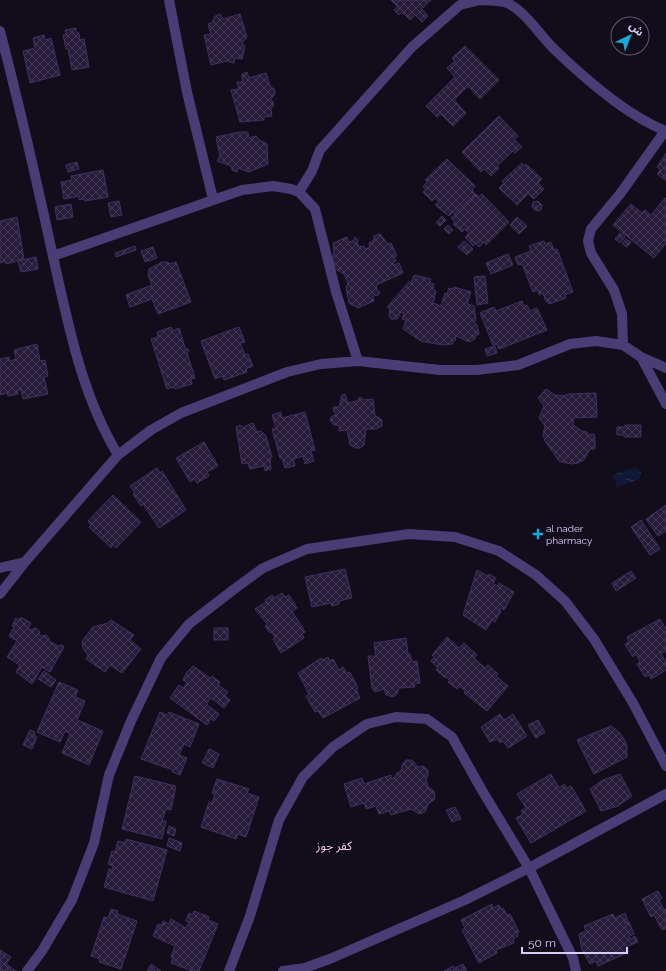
<svg xmlns="http://www.w3.org/2000/svg" width="666" height="971" viewBox="0 0 666 971" font-family="Raleway,'Noto Sans Arabic',sans-serif">
<style>
.water{fill:url(#water-ripples)}
.building{fill:url(#building-cross-hatch);stroke:#423063}
.lines{fill:none;stroke-linecap:round;stroke-linejoin:round}
.minor{stroke:#483d74;stroke-width:10}
.poi-dot{fill:#1aa8d8;stroke:#110d1b;stroke-width:1.5}
.labels{text-anchor:middle;stroke-width:4;stroke-linejoin:round;paint-order:stroke}
.poi-label{font-size:10px;fill:#d8cdf9;stroke:#110d1b;text-anchor:start}
.quarter-label{font-size:12px;fill:#f9cee3;stroke:#110d1b}
</style>
<defs>
<pattern id="water-ripples" width="26" height="14" patternUnits="userSpaceOnUse"><rect width="26" height="14" fill="#0f1837"/><path d="M2 4q2-2 4 0t4 0M15 11q2-2 4 0t4 0" fill="none" stroke="#313855"/></pattern>
<pattern id="building-cross-hatch" width="8" height="8" patternUnits="userSpaceOnUse"><rect width="8" height="8" fill="#261b39"/><path d="M0 0l8 8M0 8l8-8" fill="none" stroke="#453b56"/></pattern>
</defs>
<rect width="100%" height="100%" fill="#110d1b"/>
<path class="water" d="M635,467L641,472L640,479L617,487L613,475Z"/>
<path class="building" d="M391,0H431L422,9L428,16L422,22L415,15L410,20L402,12L399,15L394,10L398,7Z
M220,14L224,19L240,14L247,37L242,43L245,47L242,59L235,58L234,63L227,61L211,65L204,35L211,34L208,24L212,23L215,16Z
M76,28V32L79,33L80,40L84,39L89,67L72,70L68,49H66L63,35L66,34L65,30Z
M44,35L45,40L51,38L60,75L30,83L23,51L35,48L33,38Z
M465,46L499,80L480,99L468,86L454,100L466,113L453,126L441,114L437,117L426,106L455,77L447,68L455,61L452,58Z
M247,72L249,78L266,73L270,86L274,89L275,94L271,99L274,104L271,109L272,116L264,117V120L240,122L231,90L239,89L237,82H242V74Z
M499,116L518,136L514,139L522,147L515,153L513,151L497,166L499,168L491,176L484,169L481,172L462,152Z
M239,132H248L249,138L256,136L259,140L267,144L268,164L249,172L238,168L237,172L232,170L231,166L217,161L220,156L216,137Z
M666,153V180H665L657,174L660,170L657,167Z
M447,159L475,186L472,190L475,194L455,214L453,212L449,216L435,205L439,202L435,198L432,201L423,192L426,190L423,187L427,182L425,180Z
M77,162L79,169L68,172L66,165Z
M522,163L525,166L526,164L542,179L538,183L544,189L534,199L528,194L517,205L499,188L504,183L502,181Z
M103,170L108,197L85,201L84,199L79,200V196L64,199L61,182L72,180L71,176Z
M476,194L479,197L482,194L509,222L486,245L484,242L479,247L475,243L473,246L465,237L469,233L465,229L462,232L453,224L455,222L451,218Z
M665,198L666,199V243L654,258L613,225L631,204L642,213L645,210L651,215Z
M119,201L122,215L111,217L108,203Z
M538,201L542,205L541,210L536,211L532,207L533,202Z
M71,204L73,217L57,220L55,207Z
M442,216L446,220L440,226L436,223Z
M17,217L24,259L6,264V261L0,263V221Z
M517,217L527,226L519,234L510,225Z
M448,225L453,230L449,234L444,229Z
M620,233L625,237L620,243L615,239Z
M380,234L388,244L391,243L397,256L394,257L396,261L393,262L394,265L399,263L403,273L376,285L377,290L380,292L378,295L373,296L374,301L358,308L349,303L346,288L348,283L344,274L335,269L331,260L334,253L333,243L347,237L349,242L353,241L355,237L358,240L357,242L359,247L364,246L365,249L370,247L369,243L374,240V236Z
M626,239L631,242L627,247L622,244Z
M464,241L473,249L467,255L458,247Z
M544,241L545,244L551,242L554,250L557,249L573,292L565,295L566,298L549,304L548,301L546,302L543,293L539,295L538,290L533,292L522,264L518,265L515,257L531,251L529,246Z
M135,246L136,250L116,257L115,253Z
M153,247L157,258L145,262L141,251Z
M508,254L513,265L491,274L486,263Z
M36,257L38,269L21,272L18,261Z
M162,262H168L170,264L176,262L191,302L158,314L152,299L130,307L126,295L152,285L148,275L149,269Z
M414,275L431,279L430,283L434,284L433,289L436,291L433,303L441,306L445,293L447,294L449,288L453,289L454,287L471,292L467,304L474,306L476,320L474,322L477,325L479,334L475,336V339L469,342L456,336L455,341L452,340L453,344L442,345L421,341L403,329L406,320L402,319L404,313L401,312L397,319H391L389,316L390,308L387,307L409,282L411,283Z
M485,276L488,303L477,305L474,277Z
M522,301L524,306L527,305L530,311L537,308L547,330L499,349L497,344L493,345L480,313L494,307L496,311Z
M171,327L173,331L179,328L185,348L189,350L187,353L195,378L191,379L192,384L175,389L174,387L167,389L151,339L158,337L157,332Z
M239,327L245,342L240,343L245,355L248,354L253,366L246,369L247,372L224,380L222,376L215,379L201,341Z
M37,344L40,361L45,360L48,376L44,377L48,394L23,399L21,390H17L18,394L8,396L7,393L0,395V359L9,357L10,361L16,359L14,350Z
M495,346L497,353L487,356L485,349Z
M546,389L555,395L563,396L568,394L596,393L597,417L573,418V425L584,432L586,431L589,435L594,434L595,438V449H590L584,460L578,463L571,464L559,461L545,441L543,434L545,426L539,418L544,406L538,398Z
M345,394L348,403L357,401L360,397L364,400L373,399L375,415L382,420V426L376,429H366L364,445L360,448H355L350,445L347,430L339,431V425H334L330,420L331,417L337,414L334,412L333,407H339L342,395Z
M281,412L282,418L305,412L315,450L311,451L314,461L305,464L303,456L293,459L295,466L285,468L282,458H280L272,429L276,428L272,415Z
M253,423L257,432L261,431L266,436L272,457L270,458L271,469L265,471L264,466L250,469L248,463L242,464L236,427L240,425L244,428L245,426Z
M625,425H641V437H624V435H617V427H625Z
M204,442L218,466L207,472L209,476L197,483L194,479L190,482L176,458Z
M157,468L160,473L162,471L186,510L159,528L143,504L141,506L133,494L135,493L130,486Z
M113,495L141,522L116,548L113,545L111,548L89,527L91,525L88,521Z
M666,505V531L658,536L646,519Z
M641,520L660,549L650,555L631,527Z
M345,569L352,598L339,601V604L332,606L331,603L312,607L305,577Z
M477,570L488,576L489,574L496,578L493,584L498,586L499,583L514,592L504,610L500,608L499,610L501,611L495,622L492,620L486,630L463,615Z
M631,571L636,578L616,591L612,583Z
M282,593L285,597L289,595L297,608L292,611L305,632L302,634L304,638L281,653L273,639L275,637L272,632L270,633L265,626L267,624L255,609L266,602L265,600L272,595L274,598Z
M21,617L31,623L28,628L31,630L36,628L40,632L39,635L42,636L46,635L49,638V641L58,646L62,645L64,647L50,672L42,667L32,684L16,672L20,665L7,657L17,641L9,636L14,627L12,626L16,618L19,620Z
M660,619L666,629V651L661,654L666,662V670L651,679L649,675L645,677L637,664L640,662L636,654L633,657L625,644L629,642L627,637Z
M111,620L134,635L130,640L141,649L122,673L110,665L105,672L86,659L88,655L83,649L82,641L93,627L108,623Z
M214,628H228V640H214Z
M447,637L459,648L464,643L477,655L474,658L485,668L488,665L498,674L496,676L508,686L487,711L464,693L465,691L460,686L457,689L448,682L450,680L446,677L445,678L436,670L438,668L431,661L434,657L432,655Z
M406,638L408,654H410L412,662L417,661L420,683L414,684L415,687L399,688L397,694L393,697L386,695L384,689L375,692L372,688L368,656H376L374,643Z
M328,657L330,661L333,659L339,670L343,667L347,673L350,672L358,688L356,689L360,698L323,718L318,711L315,712L306,696L309,694L298,673L321,658L322,660Z
M193,666L210,678L212,676L220,682L218,685L228,692L225,696L230,700L224,708L211,698L206,704L219,714L214,721L211,719L207,725L170,698L179,685L183,688L187,683L183,680L187,672Z
M44,671L56,680L51,687L38,679Z
M59,682L78,690L75,697L85,701L77,720L103,731L89,765L62,753L70,734L65,731L60,742L37,732Z
M160,712L167,715L169,712L199,724L190,747L184,744L179,755L187,758L180,775L172,772L173,770L141,759Z
M500,714L504,720L513,714L527,736L508,748L503,741L500,743L497,739L490,742L481,727Z
M538,720L545,732L536,738L528,725Z
M611,726L620,733L624,739L627,746V757L594,774L577,740Z
M30,730L35,732L34,735L37,737L32,749L23,745Z
M209,749L219,754L213,768L202,763Z
M406,760H412L418,767L423,766L428,770V776L426,779L428,787L434,791L435,795L434,800L428,804L425,812L419,814L411,809L391,815L389,811L379,814L376,806L366,809L364,803L351,807L344,784L362,778L364,784L391,775V779L395,777L397,773L401,771L402,765Z
M551,774L559,788L564,784L567,788L571,786L586,811L531,843L516,818L523,814L521,811L526,808L517,794Z
M620,774L632,796L618,806L601,811L590,789L603,780Z
M135,776L176,786L171,810L166,809L162,821H166L162,839L122,829Z
M217,779L249,789L247,793L259,797L246,837L238,834L236,839L201,827L209,802L212,803L215,794L212,793Z
M455,807L461,819L452,822L446,810Z
M169,826L176,829L174,836L167,833Z
M169,838L182,843L180,851L167,846Z
M126,839L167,850L153,901L104,887L109,869L112,870L113,866L108,864L112,851L115,852L118,841L125,843Z
M658,891L662,898L659,900L664,910L666,909V930L665,928L662,930L654,915L651,917L642,899Z
M492,904L493,908L499,905L501,909L503,908L507,915L510,914L519,932L517,933L518,936L513,939L514,943L496,950L497,953L479,963L462,930L465,928L461,920Z
M111,909L118,911L117,914L137,921L121,969L99,962L100,959L91,956L104,917L108,918Z
M194,911L209,917L208,920L218,924L199,971H192L171,963L173,958L171,957L175,946L153,936L158,924L162,925L163,921L169,924L171,919L186,928L189,922L186,921L189,913L192,915Z
M625,913L628,921L624,923L625,924L629,922L634,934L629,936L630,939L635,936L638,942L626,947L629,952L598,966L596,961L590,964L582,950L579,934L586,931L584,926L613,914L615,918Z
M0,950L11,957L6,964L16,971H0Z
M151,964L161,971H147Z
M463,964L467,971H444L453,966L455,968Z"/>
<g class="lines">
<path class="minor" d="M169,0L187,92L213,199
M480,0C488,1 499,0 507,3C524,10 540,35 553,48C583,77 627,116 666,131
M0,31C19,104 36,178 52,252C68,322 80,392 118,455
M299,192L312,171L320,150L412,47L460,5L480,0
M53,256L242,190L273,186L291,189L299,192L315,209L336,292L358,361
M623,345L622,314L614,290L591,253L588,241L591,229L620,194L665,131
M641,357L666,404
M0,568L25,562
M0,594L25,562L118,455L151,430L181,413L287,372L321,364L358,361L440,370H477L518,365L570,344L596,341L623,345L641,357L666,368
M27,971L42,951L72,900L94,843L109,775L131,721L161,658L189,624L233,590L263,568L307,549L409,534L455,537L499,551L536,575L565,601L594,639L633,703L666,766
M229,971L250,916L279,820L303,777L333,747L367,724L396,717L427,719L452,737L483,792L529,868L573,958L576,971
M283,971L305,968L332,958L465,900L529,868L666,794"/>
</g>
<path class="poi-dot" d="M536 528h4v4h4v4h-4v4h-4v-4h-4v-4h4z"/>
<g class="labels">
<g class="poi-label">
<text x="546" y="532">al nader<tspan x="546" dy="12">pharmacy</tspan></text>
</g>
<g class="quarter-label">
<text x="334" y="850">كفر جوز</text>
</g>
</g>
<g transform="translate(630 36) rotate(43)"><circle r="19" fill="#110d1b" stroke="#615a74"/>
<path d="M0-3L7 15L0 10L-7 15Z" fill="#1aa8d8"/>
<text y="-6" font-size="11" font-weight="bold" text-anchor="middle" fill="#d8cdf9">ش</text>
</g>
<path d="M522 947v6h105v-6" fill="none" stroke="#d8cdf9" stroke-width="2"/>
<text x="528" y="947" font-size="12" fill="#d8cdf9" stroke="#110d1b" stroke-width="3" paint-order="stroke">50 m</text>
</svg>
